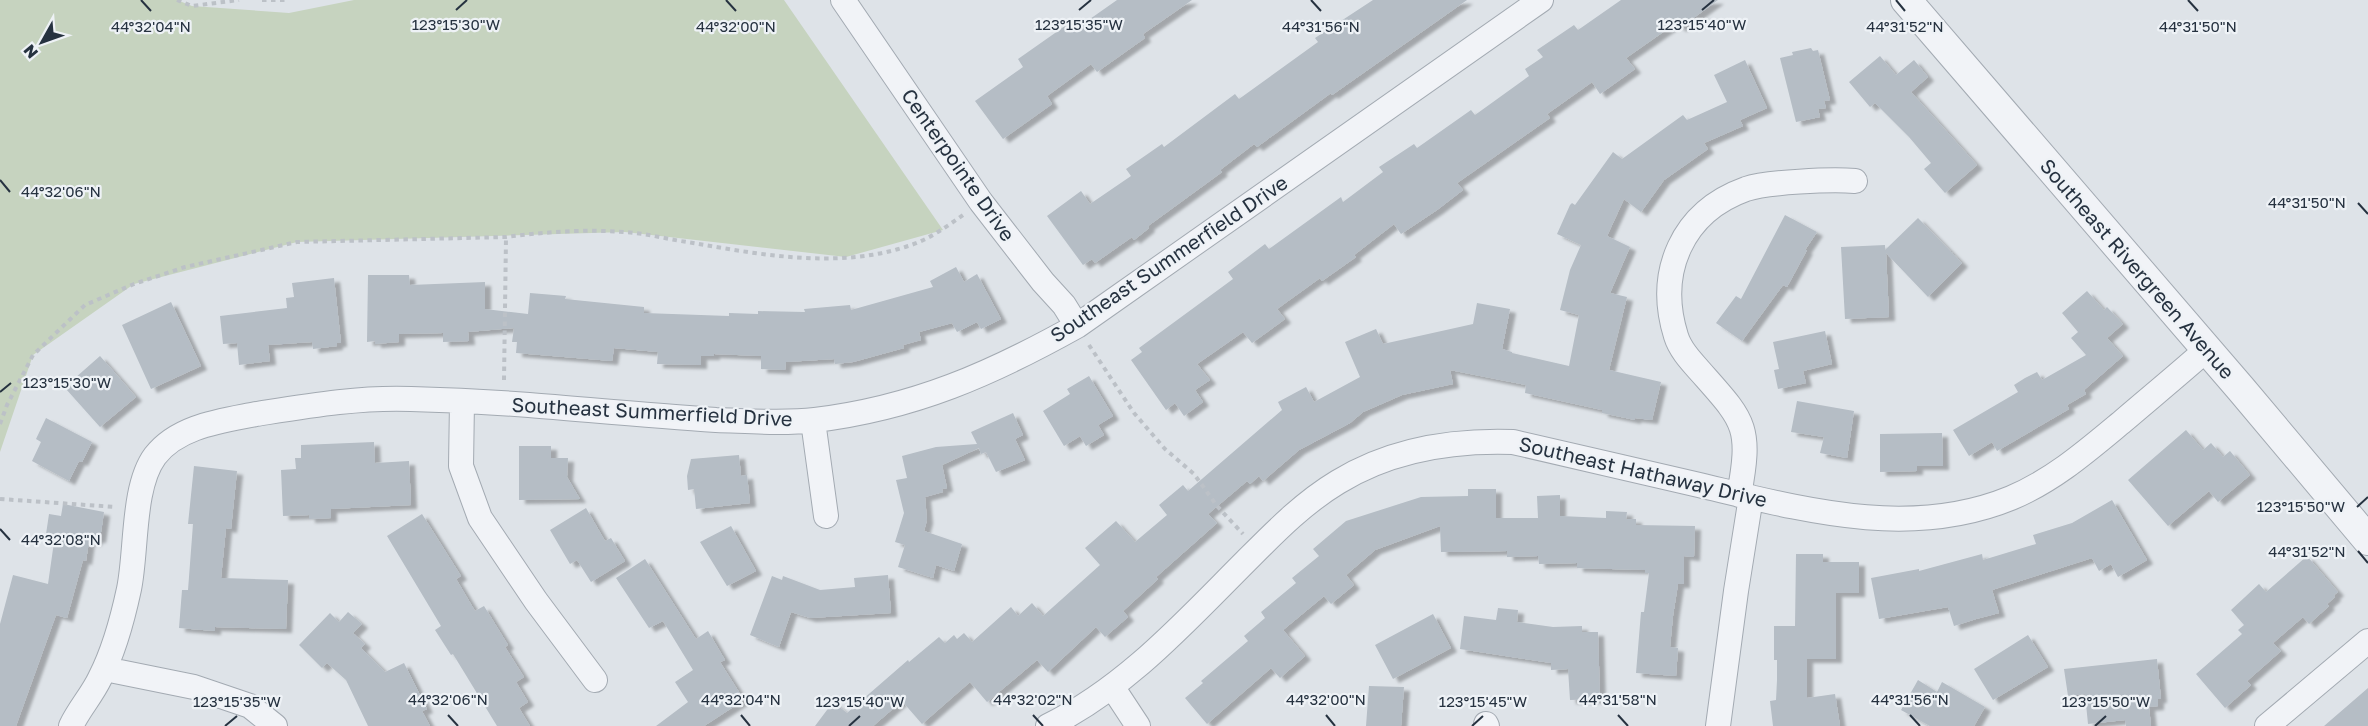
<svg xmlns="http://www.w3.org/2000/svg" width="2368" height="726" viewBox="0 0 2368 726" font-family="'Golos Text',sans-serif">
<style>
.green{fill:#c6d3bf}
.building{fill:#b5bdc5;filter:url(#shadow)}
.lines{fill:none;stroke-linecap:round;stroke-linejoin:round}
.minor-casing{stroke:#a3aab2;stroke-width:26}
.tertiary-casing{stroke:#a3aab2;stroke-width:32}
.path{stroke:#bcc1c7;stroke-width:4;stroke-dasharray:4.5 4.5;stroke-linecap:butt}
.minor{stroke:#f1f3f7;stroke-width:24}
.tertiary{stroke:#f1f3f7;stroke-width:30}
.ticks{fill:none;stroke:#263240;stroke-width:2}
.labels{text-anchor:middle;stroke-width:4.5;stroke-linejoin:round;paint-order:stroke}
.street-label{font-size:20px;fill:#263240;stroke:#eef2f6}
.ticks-label{font-size:15px;text-anchor:middle;fill:#263240;stroke:#eef2f6;stroke-width:4.5;stroke-linejoin:round;paint-order:stroke}
</style>
<defs>
<filter id="shadow"><feDropShadow dx="6" dy="4" stdDeviation="1.5" flood-color="#0004"/></filter>
</defs>
<rect width="100%" height="100%" fill="#dee3e8"/>
<path class="green" d="M0,0H177L192,6L289,13L354,0H784L943,230L846,257L625,232L297,242L134,284L33,355L0,452Z"/>
<path class="building" d="M1117,0H1192L1143,34L1145,38L1097,72L1091,64L1047,96L1052,104L1003,139L975,101L1023,67L1018,59L1065,26L1070,33Z
M1373,0H1467L1332,95L1331,93L1257,147L1254,144L1220,170L1222,172L1148,226L1149,228L1134,240L1132,237L1095,263L1092,259L1083,265L1047,216L1081,191L1090,204L1131,176L1126,169L1162,144L1164,147L1235,94L1239,99L1318,42L1315,38Z
M1621,0H1718L1680,28L1676,23L1626,58L1635,69L1600,94L1592,82L1547,114L1550,118L1457,183L1463,190L1437,210L1401,234L1394,224L1354,255L1356,257L1322,281L1320,278L1277,309L1285,319L1252,343L1243,332L1197,364L1210,380L1195,390L1203,402L1184,416L1175,403L1166,410L1131,360L1142,352L1139,348L1233,279L1228,272L1265,244L1269,249L1341,197L1343,202L1383,172L1379,167L1414,144L1417,148L1471,110L1475,115L1529,76L1525,69L1543,57L1537,50L1574,25L1578,30Z
M1811,48L1813,51L1818,50L1830,100L1824,101L1826,108L1818,109L1820,117L1796,122L1780,58L1793,55L1792,52Z
M1880,56L1896,75L1914,60L1928,77L1911,92L1977,165L1945,193L1924,169L1931,163L1909,137L1875,103L1870,107L1849,82Z
M1745,60L1767,108L1740,120L1743,126L1704,143L1708,149L1664,180L1641,212L1624,199L1607,236L1630,247L1610,293L1627,297L1609,370L1661,382L1652,420L1635,418V420L1602,413V410L1525,393L1526,385L1450,370L1453,384L1402,395L1363,412L1350,423L1299,450L1263,481L1259,476L1250,484L1247,481L1208,514L1217,523L1156,577L1158,579L1123,611L1128,617L1105,637L1096,627L1048,672L1037,660L987,702L970,682L922,724L902,701L873,726H815L833,702L847,713L908,660L909,662L939,637L945,643L954,635L957,639L964,633L972,642L1011,607L1018,616L1032,603L1043,616L1100,565L1085,548L1116,521L1135,542L1167,515L1159,505L1183,485L1188,491L1282,410L1278,402L1306,387L1314,402L1360,377L1345,342L1376,329L1383,344L1473,324L1477,303L1510,309L1502,349L1512,352V353L1569,366L1579,315L1560,310L1570,270L1581,245L1557,234L1570,205L1572,203L1575,205L1613,152L1622,159L1683,115L1687,120L1727,102L1714,75Z
M1785,215L1817,232L1805,250H1807L1787,287L1783,285L1742,341L1716,323L1736,296L1741,299Z
M1918,218L1962,263L1928,297L1886,253L1889,317L1845,319L1841,247L1885,245V250Z
M956,267L964,282L977,274L1001,319L981,329L977,322L957,332L952,323L919,332L921,340L903,345L904,348L853,362L835,364L834,359L786,362L785,370L761,369V356L714,354V356H701V365L657,364L658,352L614,348L612,361L516,353L517,342H512L514,328L468,332L469,341L443,342V333L399,334V342L375,344V341L367,342L368,275H409L410,285L485,282V309L528,314L530,293L566,296L565,299L644,307V313L729,316V313L758,314V311L805,312L804,309L850,305L851,310L933,287L930,281Z
M334,278L341,343H337V346L313,349L312,342L268,345L270,361L239,365L237,343L223,344L220,316L287,308L286,298L294,297L292,283Z
M2087,291L2104,310L2107,307L2123,324L2107,338L2123,356L2084,390L2086,394L2067,405L2069,409L1997,451L1992,442L1969,456L1953,430L2018,392L2014,385L2025,378L2037,372L2042,380L2086,355L2071,338L2078,332L2062,313Z
M171,302L201,366L151,389L122,325Z
M1825,331L1832,364L1803,371L1806,383L1778,389L1774,370L1779,369L1773,342Z
M100,356L136,397L100,427L66,389L77,380L75,378Z
M1089,376L1113,416L1098,425L1104,435L1086,446L1080,436L1064,446L1043,411L1070,394L1067,389Z
M1797,401L1854,411L1847,458L1820,453L1824,437L1791,432Z
M1013,413L1023,435L1015,439L1025,460L996,472L986,452L981,454L979,448L942,465L947,488L942,489L943,492L925,497L927,520L924,531L962,544L954,571L936,565L933,578L898,567L905,545L895,542L904,513L896,480L907,478L902,456L936,447L977,444L971,432Z
M46,418L92,442L82,462L79,461L69,481L32,461L41,442L36,439Z
M2186,430L2203,450L2211,443L2223,457L2230,451L2250,475L2218,502L2209,491L2168,526L2128,480Z
M1942,433L1943,466H1917V471L1880,472V434Z
M374,442L375,463L409,461L411,505L331,509V518L309,519V515L283,516L281,470L296,469L295,458H301V445Z
M519,446H551V458H568L567,477L580,499L519,500Z
M739,455L741,476L747,475L750,503L696,509L694,489L688,490L687,476L691,459Z
M194,466L237,471L231,529L226,528L221,578L288,580L286,629L215,627V631L179,628L182,590H188L193,524H188Z
M1468,489H1496V518H1538L1537,496L1560,495V516L1606,518V511L1627,512L1626,519H1636V525L1695,526L1694,557L1684,556V584H1678L1673,616L1670,647L1678,648L1676,676L1636,673L1641,612H1644L1649,573H1645V570L1577,568V563L1539,564L1538,556L1507,557V551L1441,552L1440,526L1375,550L1346,575L1354,585L1331,604L1324,596L1283,630L1305,656L1280,678L1271,668L1207,724L1185,698L1203,683L1201,681L1248,641L1244,636L1265,618L1261,612L1296,583L1292,578L1319,556L1313,549L1346,521L1421,497L1468,496Z
M2112,500L2147,560L2118,577L2111,564L2099,571L2092,558L1992,590L1999,613L1976,619L1954,626L1948,607L1879,619L1871,578L1919,569V571L1982,554L1983,560L2036,544L2033,535L2072,523Z
M63,504L104,512L100,539H96V542L89,541L86,561L83,560L67,618L56,615L16,726H0V624L13,575L48,584L54,542L45,541L49,514L61,516Z
M586,508L605,541L611,538L625,561L591,582L577,560L570,564L550,530Z
M422,514L461,576L456,579L475,611L484,606L508,645L505,647L524,677L516,682L528,702L519,708L530,726H497L453,654L451,655L435,630L441,626L387,536Z
M731,526L756,571L727,586L700,542Z
M1796,554H1823V562H1859V593H1836V659H1807V698L1835,694L1840,726H1773L1770,701L1776,700L1777,680V660H1774V626H1795Z
M2307,556L2338,592L2334,595L2335,597L2327,604L2329,606L2309,624L2303,617L2273,643L2281,651L2247,681L2251,685L2225,708L2196,674L2242,634L2238,630L2244,625L2231,610L2259,584L2266,592Z
M645,559L696,639L708,631L725,660L720,662L744,700L704,726H656L688,702L675,682L693,670L663,621L649,628L616,578Z
M888,575L891,613L810,618L791,612L779,647L750,635L772,576L782,580L783,576L820,590L855,587L854,578Z
M1498,608L1518,610L1517,622L1553,627L1582,626V632H1598L1600,699L1570,700L1568,669L1551,670V663L1460,649L1464,616L1496,620Z
M348,612L362,624L353,633L365,644L361,648L385,672L404,663L427,709L422,711L430,726H368L346,680L327,663L322,668L299,645L330,613L339,622Z
M1433,614L1451,648L1393,679L1375,645Z
M2028,635L2048,667L1993,700L1974,669Z
M2157,659L2161,699H2158V706L2149,707L2151,726H2126L2125,720L2088,724L2085,694L2068,696L2064,669Z
M1918,680L1937,692L1942,682L1985,707L1974,726H1930L1901,710Z
M1369,686L1404,687L1401,726H1366Z
M2368,688V726H2324Z"/>
<g class="lines">
<g class="minor-casing">
<path id="minor" d="M843,0L981,202L1043,282L1064,305L1077,326
M462,402L461,466L480,518L536,601L595,680
M813,421L826,516
M1739,495C1752,425 1744,421 1699,370C1690,360 1680,349 1676,336C1656,272 1682,212 1746,189C1767,182 1831,179 1855,181
M105,669L194,687L250,706L275,726
M1113,688L1138,726
M1486,724L1487,726
M71,726C79,709 92,695 100,678C113,653 123,617 129,589C137,551 132,487 155,456C178,426 221,421 256,414C307,406 359,397 411,399C450,400 490,402 529,405C591,410 653,416 716,420C749,421 782,424 815,420C914,408 991,374 1077,326L1541,0
M1048,726C1126,688 1185,622 1246,561C1274,533 1303,503 1338,482C1390,450 1453,440 1513,442C1575,456 1637,471 1699,485C1801,509 1909,540 2011,498C2054,480 2088,450 2123,421C2151,397 2179,374 2206,350
M1718,726L1736,591L1751,497
M2267,726L2368,641"/>
</g>
<g class="tertiary-casing">
<path id="tertiary" d="M1906,0L2241,389L2368,540"/>
</g>
<path class="path" d="M177,0L192,6L239,0
M262,0H288
M1089,345L1134,413L1165,449L1194,474L1217,506L1243,534
M504,380L506,237
M0,424L7,405L33,355L85,305L134,284L185,267L297,242L506,237C544,232 585,229 624,232C645,233 666,239 687,242C758,254 837,270 908,246C928,240 946,227 963,215
M0,499L116,507"/>
<use href="#minor" class="minor"/>
<use href="#tertiary" class="tertiary"/>
</g>
<path class="ticks" d="M141,0L151,11M726,0L736,11M1311,0L1321,11M1896,0L1905,11M2188,0L2198,11M456,10L467,0M1079,10L1091,0M1702,10L1714,0M0,180L10,192M2358,203L2368,214M0,392L11,383M2357,507L2368,497M0,529L10,540M2358,551L2368,563M448,715L458,726M741,715L750,726M1033,715L1043,726M1326,715L1335,726M1618,715L1628,726M1910,715L1920,726M225,726L237,716M849,726L860,716M1472,726L1483,716M2095,726L2106,716"/>
<g class="labels">
<g class="street-label">
<text transform="translate(958 165) rotate(55)" y="7">Centerpointe Drive</text>
<text transform="translate(1169 259) rotate(-34)" y="7">Southeast Summerfield Drive</text>
<text transform="translate(2137 269) rotate(49)" y="7">Southeast Rivergreen Avenue</text>
<text transform="translate(652 412) rotate(3)" y="7">Southeast Summerfield Drive</text>
<text transform="translate(1643 472) rotate(13)" y="7">Southeast Hathaway Drive</text>
</g>
</g>
<g class="ticks-label">
<text x="456" y="30">123°15'30"W</text>
<text x="1079" y="30">123°15'35"W</text>
<text x="1702" y="30">123°15'40"W</text>
<text x="151" y="32">44°32'04"N</text>
<text x="736" y="32">44°32'00"N</text>
<text x="1321" y="32">44°31'56"N</text>
<text x="1905" y="32">44°31'52"N</text>
<text x="2198" y="32">44°31'50"N</text>
<text x="61" y="197">44°32'06"N</text>
<text x="2307" y="208">44°31'50"N</text>
<text x="67" y="388">123°15'30"W</text>
<text x="2301" y="512">123°15'50"W</text>
<text x="61" y="545">44°32'08"N</text>
<text x="2307" y="557">44°31'52"N</text>
<text x="448" y="705">44°32'06"N</text>
<text x="741" y="705">44°32'04"N</text>
<text x="1033" y="705">44°32'02"N</text>
<text x="1326" y="705">44°32'00"N</text>
<text x="1618" y="705">44°31'58"N</text>
<text x="1910" y="705">44°31'56"N</text>
<text x="237" y="707">123°15'35"W</text>
<text x="860" y="707">123°15'40"W</text>
<text x="1483" y="707">123°15'45"W</text>
<text x="2106" y="707">123°15'50"W</text>
</g>
<g transform="translate(42 42) rotate(230)" stroke="#eef2f6" stroke-width="4.5" paint-order="stroke">
<path d="M0-4.5L10 22L0 15L-10 22Z" fill="#263240"/>
<text y="-9" font-size="16" font-weight="bold" text-anchor="middle" fill="#263240">N</text>
</g>
</svg>
